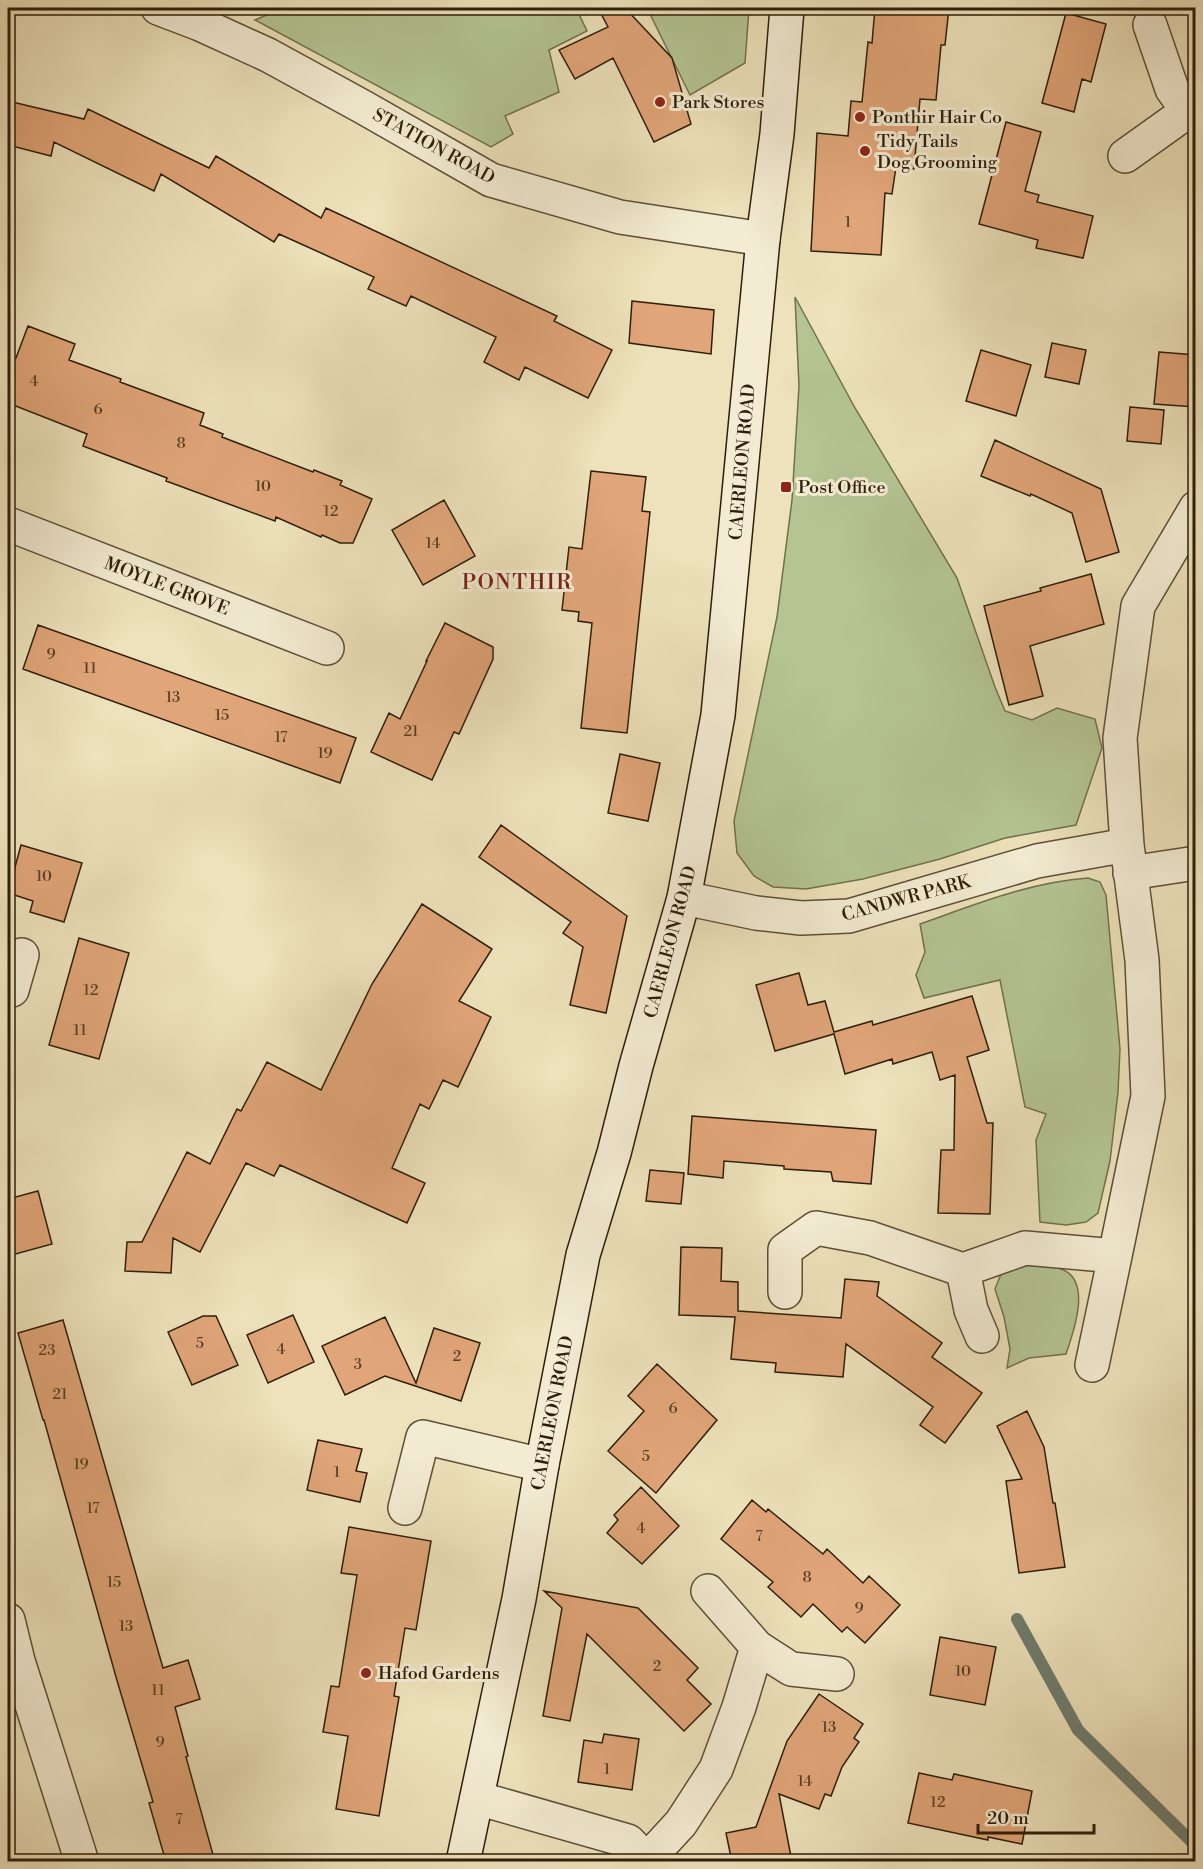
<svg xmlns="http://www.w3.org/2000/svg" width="1203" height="1869" viewBox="0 0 1203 1869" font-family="'Libre Bodoni',serif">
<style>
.green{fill:#b4c493;stroke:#71714e;stroke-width:1.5}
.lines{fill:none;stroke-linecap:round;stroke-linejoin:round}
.stream{stroke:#6e7d6e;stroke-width:12}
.building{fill:#e0a578;stroke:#2e1e0a;stroke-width:1.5}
.street-casing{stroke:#5e4f36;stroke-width:36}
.secondary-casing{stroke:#2e1e0a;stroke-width:36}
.street{stroke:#f3ecd3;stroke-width:33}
.secondary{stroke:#f3ecd3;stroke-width:33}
.poi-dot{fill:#8f2418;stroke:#f3ecd3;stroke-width:2}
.labels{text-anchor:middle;stroke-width:6;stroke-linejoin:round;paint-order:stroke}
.number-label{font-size:15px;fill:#5a4026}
.poi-label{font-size:18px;fill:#2e1e0a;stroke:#f3ecd3;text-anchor:start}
.street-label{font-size:18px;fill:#2e1e0a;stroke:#f3ecd3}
.quarter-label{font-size:21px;letter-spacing:1.5px;fill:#7a1f14;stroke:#f3ecd3}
</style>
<rect width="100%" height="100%" fill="#ede2bb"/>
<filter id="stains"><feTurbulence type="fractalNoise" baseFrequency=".00333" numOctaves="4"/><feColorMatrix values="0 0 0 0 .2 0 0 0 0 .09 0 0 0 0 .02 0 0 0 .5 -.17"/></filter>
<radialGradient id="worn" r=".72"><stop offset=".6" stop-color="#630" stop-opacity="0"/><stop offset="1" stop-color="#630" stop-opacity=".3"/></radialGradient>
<path class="green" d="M283,8H576L587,31L549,50L559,92L505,116L513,134L491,147L255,20Z
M647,8H749L745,63L690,95Z
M795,297L855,408L957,578L995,687L1005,711L1032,720L1057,708L1095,719L1102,748L1076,825L1005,838L940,859L863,879L806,889L773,887L754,876L737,853L734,821L777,617L792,500L799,386Z
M1088,878L1100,882L1106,895L1120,1049L1118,1092L1110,1161L1098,1213L1086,1222L1066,1225L1040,1222L1036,1140L1046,1114L1025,1107L1000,980L924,998L916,975L925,952L920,924C974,905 1030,882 1088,878Z
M1028,1265C1038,1266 1051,1266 1061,1269C1093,1280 1073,1333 1066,1354L1029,1358L1007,1368L1010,1349L1004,1317L995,1289L1001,1274Z"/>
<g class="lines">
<path class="stream" d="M1017,1619L1078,1730L1196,1846"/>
</g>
<path class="building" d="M598,8H625L672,58L691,124L654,142L613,58L575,79L559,50L608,27Z
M875,8H949L945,45H941L936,100L920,99L914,169L896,167L892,194L885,193L881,255L811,251L817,133L848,136L851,101L862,102L868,42L872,43Z
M1066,13L1106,24L1091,82L1082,79L1074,112L1042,103Z
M8,101L84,119L88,109L209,168L216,156L321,218L326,208L557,316L554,321L612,350L588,398L525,367L519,380L484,362L496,337L411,296L406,306L368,289L374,277L279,234L274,242L161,174L154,191L54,142L51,156L8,145Z
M1006,122L1041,132L1025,191L1039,195L1037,202L1093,216L1083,258L1036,248L1038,240L979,224Z
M632,301L714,310L711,354L629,343Z
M28,326L75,344L69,360L121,379L120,382L204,413L200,425L223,434L222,437L313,472L314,470L342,481L340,485L372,499L353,543H340L322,535L321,537L276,517L275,521L166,481L167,478L83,446L87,434L8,403V355L16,358Z
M1052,343L1086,350L1079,384L1045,377Z
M981,350L1031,365L1016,416L966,401Z
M1159,352L1196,355V407L1154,404Z
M1130,407L1164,410L1161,444L1127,441Z
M995,440L1101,489L1119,552L1086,562L1072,513L1031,494L1030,496L981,476Z
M591,471L646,477L642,511L650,512L627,733L581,728L592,623L578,621L579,612L562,610L569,547L582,549Z
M444,500L475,556L423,585L392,530Z
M1091,574L1104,624L1030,646L1043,696L1009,705L984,606L1041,591L1040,588Z
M445,623L493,647V659L459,734L454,732L432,780L371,752L389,713L400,719L427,661H426Z
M38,625L356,738L340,783L23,669Z
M620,754L660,763L648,821L608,813Z
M501,825L627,916L606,1013L570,1005L583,947L563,933L571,922L479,857Z
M21,845L82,863L64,922L30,912L33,901L8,893Z
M422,904L492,949L459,1001L491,1017L458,1087L443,1080L429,1109L420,1104L392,1168L425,1183L407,1223L280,1165L274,1176L246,1163L200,1252L173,1238L171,1273L125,1271L127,1242H142L187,1152L210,1164L237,1109L241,1111L267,1062L321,1090L372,984Z
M79,938L129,953L99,1059L49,1045Z
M799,973L808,1005L825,1001L834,1032L872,1021L873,1025L972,996L989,1050L967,1057L987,1123H993L990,1214L938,1213L941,1150H954L955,1075L940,1080L932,1052L893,1064L892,1059L845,1074L834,1034L775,1051L756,985Z
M692,1116L876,1130L871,1184L833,1181L831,1172L784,1169V1166L724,1161L723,1178L688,1174Z
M650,1170L684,1173L681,1204L646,1201Z
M38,1191L52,1244L8,1256V1199Z
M681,1247L722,1248L721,1281L738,1282V1311L841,1318L845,1279L879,1282L877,1296L942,1343L932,1357L982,1393L945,1443L920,1425L933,1407L846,1344L843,1377L775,1372L776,1363L731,1359L735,1317L679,1315Z
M293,1315L314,1362L268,1383L247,1335Z
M203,1316H216L238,1365L192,1385L168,1332Z
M385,1317L416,1383L434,1328L480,1343L461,1401L385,1376L345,1395L322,1346Z
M63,1320L163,1668L188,1660L200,1699L175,1707L188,1756L186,1757L215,1862H166L149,1803L153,1802L116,1677L44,1420H43L18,1333Z
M657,1364L717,1420L656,1493L608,1451L644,1411L628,1396Z
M1027,1411L1044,1447L1053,1503H1055L1065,1567L1019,1573L1006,1481L1022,1479L997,1426Z
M318,1440L362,1449L356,1471L367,1473L360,1502L307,1490Z
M641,1487L679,1526L642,1564L607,1533L618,1520L614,1515Z
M752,1500L766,1512L768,1509L823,1554L827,1549L863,1583L869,1576L900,1605L865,1643L847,1627L842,1632L813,1604L801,1617L768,1587L773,1582L721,1539Z
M349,1527L431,1541L416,1630L405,1628L394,1696L399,1697L379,1816L336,1809L348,1736L323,1732L331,1686L339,1687L357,1575L341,1573Z
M544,1591L638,1608L698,1668L687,1680L711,1704L684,1731L587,1634L570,1721L543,1716L562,1608Z
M940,1637L996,1647L985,1705L930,1695Z
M819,1694L863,1724L854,1738L859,1742L842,1767L831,1796L825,1794L819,1809L779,1794L792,1862H732L726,1833L756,1827L787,1741Z
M604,1734L639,1739L632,1790L578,1782L584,1740L602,1743Z
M919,1773L952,1780L954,1774L1032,1791L1022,1844L988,1837V1840L908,1823Z"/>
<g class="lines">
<g class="street-casing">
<path id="street" d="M158,8L200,24L268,55L363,107L491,180L620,217L763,239
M1150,25L1172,89L1188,111L1196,112
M1125,156L1188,111
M8,524L327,648
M1130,873L1196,863
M684,898L756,913L801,918L849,916L1037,861L1127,845
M8,988L12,990L22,955
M963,1270L971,1310L982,1336
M785,1292V1250L816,1228L870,1238L963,1270L1025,1248L1115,1256L1148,1096L1142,960L1127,845L1120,738L1138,606L1196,508
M1092,1365L1115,1256
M405,1508L423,1437L542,1465
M8,1620L18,1661L82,1862
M757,1647L791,1669L837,1674
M477,1798L628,1841L648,1862
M647,1860L681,1823L716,1769L739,1707L757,1647L708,1591"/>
</g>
<g class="secondary-casing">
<path id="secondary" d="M463,1862L519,1599L542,1465L583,1255L614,1153L636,1066L684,898L718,715L763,239L777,134L787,8"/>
</g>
<use href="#street" class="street"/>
<use href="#secondary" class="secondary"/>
</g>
<g class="poi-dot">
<circle cx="660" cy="102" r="6"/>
<circle cx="860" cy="117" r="6"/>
<circle cx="865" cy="151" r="6"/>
<rect x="780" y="481" width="12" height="12" rx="3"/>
<circle cx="366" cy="1673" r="6"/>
</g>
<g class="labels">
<g class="number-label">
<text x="848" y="227">1</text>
<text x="34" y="386">4</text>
<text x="98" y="414">6</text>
<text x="181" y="448">8</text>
<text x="263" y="491">10</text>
<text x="331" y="516">12</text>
<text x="433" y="548">14</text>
<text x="51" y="659">9</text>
<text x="90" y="673">11</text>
<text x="173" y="702">13</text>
<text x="222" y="720">15</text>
<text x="411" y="736">21</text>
<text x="281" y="742">17</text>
<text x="325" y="758">19</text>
<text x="44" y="881">10</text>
<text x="91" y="995">12</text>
<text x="80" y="1035">11</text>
<text x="200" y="1348">5</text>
<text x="281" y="1354">4</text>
<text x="47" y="1355">23</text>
<text x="457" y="1361">2</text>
<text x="358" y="1369">3</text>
<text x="60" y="1399">21</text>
<text x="673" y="1413">6</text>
<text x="646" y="1461">5</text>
<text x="81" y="1469">19</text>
<text x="337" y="1477">1</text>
<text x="93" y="1513">17</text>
<text x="641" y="1533">4</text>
<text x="759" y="1541">7</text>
<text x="807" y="1582">8</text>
<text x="114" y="1587">15</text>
<text x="859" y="1613">9</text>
<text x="126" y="1631">13</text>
<text x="657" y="1671">2</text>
<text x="963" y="1676">10</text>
<text x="158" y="1695">11</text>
<text x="829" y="1732">13</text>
<text x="160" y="1747">9</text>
<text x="607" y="1774">1</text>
<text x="805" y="1786">14</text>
<text x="938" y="1807">12</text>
<text x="179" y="1824">7</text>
</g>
<g class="poi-label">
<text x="672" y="108">Park Stores</text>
<text x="872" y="123">Ponthir Hair Co</text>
<text x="877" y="147">Tidy Tails<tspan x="877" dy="21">Dog Grooming</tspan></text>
<text x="798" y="493">Post Office</text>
<text x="378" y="1679">Hafod Gardens</text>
</g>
<g class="street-label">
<text transform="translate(434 146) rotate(29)" y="6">STATION ROAD</text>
<text transform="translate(742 462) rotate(-85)" y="6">CAERLEON ROAD</text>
<text transform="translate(167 586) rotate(21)" y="6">MOYLE GROVE</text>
<text transform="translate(906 898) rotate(-15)" y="6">CANDWR PARK</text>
<text transform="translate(670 942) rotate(-75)" y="6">CAERLEON ROAD</text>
<text transform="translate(552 1413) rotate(-79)" y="6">CAERLEON ROAD</text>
</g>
<g class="quarter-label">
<text x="517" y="589">PONTHIR</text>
</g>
</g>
<rect width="1203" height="1869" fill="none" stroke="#ede2bb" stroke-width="30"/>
<rect x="9" y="9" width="1185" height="1851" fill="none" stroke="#2e1e0a" stroke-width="3"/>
<rect x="15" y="15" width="1173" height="1839" fill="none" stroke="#2e1e0a" stroke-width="1.5"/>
<path d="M978 1824v9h116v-9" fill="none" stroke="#2e1e0a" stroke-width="3"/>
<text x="987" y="1824" font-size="18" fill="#2e1e0a" stroke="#f3ecd3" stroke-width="4.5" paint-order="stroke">20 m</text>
<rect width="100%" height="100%" filter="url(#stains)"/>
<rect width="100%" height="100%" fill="url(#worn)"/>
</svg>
